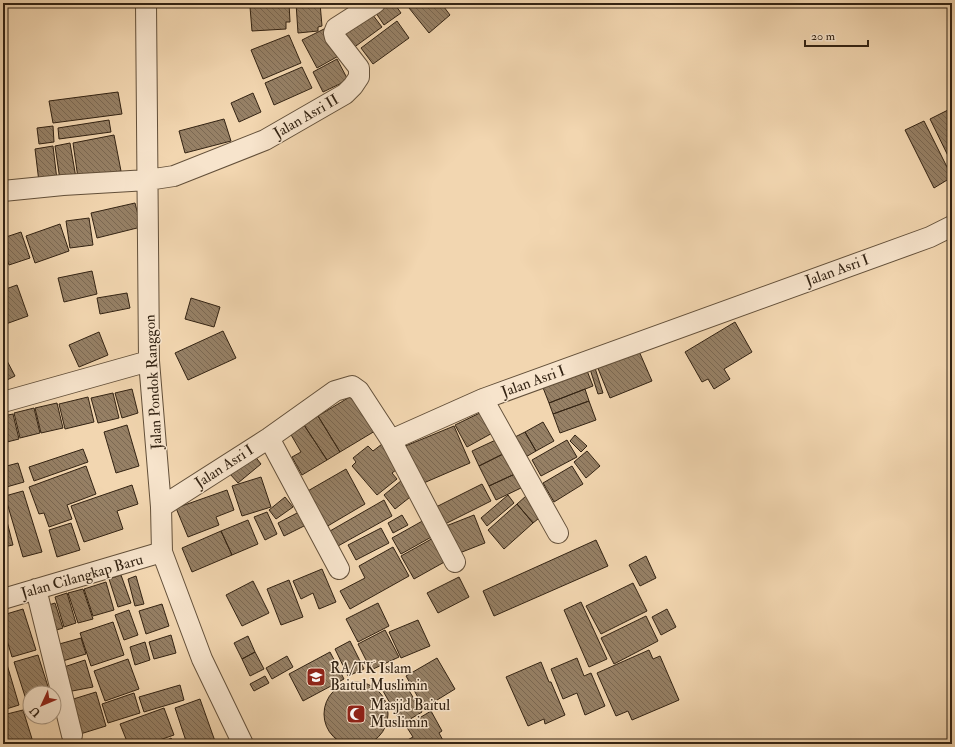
<svg xmlns="http://www.w3.org/2000/svg" width="955" height="747" viewBox="0 0 955 747" font-family="'IM FELL Double Pica',serif">
<style>
.building{fill:url(#building-back-hatch);stroke:#332313}
.lines{fill:none;stroke-linecap:round;stroke-linejoin:round}
.minor-casing{stroke:#63503a;stroke-width:22}
.minor{stroke:#f7e4cc;stroke-width:20}
.labels{text-anchor:middle;stroke-width:3;stroke-linejoin:round;paint-order:stroke}
.street-label{font-size:15px;fill:#332313;stroke:#f7e4cc}
.poi-label{font-size:15px;fill:#332313;stroke:#f7e4cc;text-anchor:start}
</style>
<defs>
<pattern id="building-back-hatch" width="6" height="6" patternUnits="userSpaceOnUse"><rect width="6" height="6" fill="#968065"/><path d="M-1 5l2 2M0 0l6 6M5-1l2 2" fill="none" stroke="#7b6852"/></pattern>
</defs>
<rect width="100%" height="100%" fill="#f2d6b0"/>
<filter id="stains"><feTurbulence type="fractalNoise" baseFrequency=".005" numOctaves="4"/><feColorMatrix values="0 0 0 0 .2 0 0 0 0 .09 0 0 0 0 .02 0 0 0 .5 -.17"/></filter>
<radialGradient id="worn" r=".72"><stop offset=".6" stop-color="#630" stop-opacity="0"/><stop offset="1" stop-color="#630" stop-opacity=".3"/></radialGradient>
<path class="building" d="M235,3H266V4L235,6Z
M275,3H289L290,22H286V29L252,31L250,7L275,6Z
M296,3H320L322,26L318,27V31L298,33Z
M384,3H394L401,13L384,25L374,10Z
M405,3H441L450,15L429,33Z
M369,10L382,27L349,51L337,34Z
M397,21L409,38L373,64L361,48Z
M328,27L342,54L317,68L302,40Z
M289,35L301,63L263,79L251,50Z
M337,59L348,80L323,92L313,72Z
M302,67L312,88L274,105L265,83Z
M118,92L122,114L53,123L49,101Z
M253,93L261,112L239,122L231,103Z
M952,108V164L930,119Z
M224,119L231,141L185,153L179,131Z
M109,120L111,132L59,139L58,128Z
M924,121L952,177L934,188L905,130Z
M53,126L54,142L39,144L37,128Z
M114,135L121,171L78,178L73,143Z
M70,143L76,178L60,180L55,146Z
M53,146L57,180L39,182L35,149Z
M135,203L141,227L97,238L91,213Z
M89,218L93,245L70,248L66,221Z
M60,224L69,251L35,263L26,236Z
M21,232L30,258L9,265L3,247V238Z
M92,271L97,294L64,302L58,278Z
M17,285L28,316L3,325V290Z
M127,293L130,308L100,314L97,298Z
M191,298L220,307L214,327L185,319Z
M735,322L752,352L724,369L730,379L714,389L708,379L702,382L685,352Z
M223,331L236,358L188,380L175,353Z
M99,332L108,355L79,367L69,345Z
M638,349L652,381L610,398L597,366Z
M3,357H5L15,376L3,382Z
M584,363L593,386L549,403L540,380Z
M595,368L603,393L598,394L590,369Z
M132,389L138,413L122,418L115,393Z
M585,389L589,401L553,414L549,403Z
M113,393L119,418L98,423L91,398Z
M353,395L375,431L340,452L318,416Z
M88,397L94,422L65,429L59,404Z
M589,401L596,420L560,433L553,414Z
M57,403L63,428L41,433L35,408Z
M34,408L40,433L20,438L14,413Z
M486,410L496,431L467,447L455,425Z
M13,414L19,439L3,443V416Z
M318,416L340,452L327,460L304,425Z
M543,422L554,441L536,451L525,432Z
M127,425L139,466L116,473L104,432Z
M304,425L327,460L302,475L292,457L301,452L290,433Z
M454,426L470,463L419,485L403,447Z
M525,432L536,451L524,458L513,438Z
M575,435L587,446L581,452L570,441Z
M500,438L507,452L479,466L472,451Z
M567,440L577,457L541,476L532,460Z
M386,441L400,467L392,473L397,479L377,495L352,466L356,462L353,458L368,446L373,451Z
M83,449L88,462L34,481L29,467Z
M587,451L600,466L586,478L574,462Z
M507,452L517,473L489,486L479,466Z
M254,455L261,464L238,483L230,474Z
M18,463L24,482L3,488V467Z
M86,466L96,494L67,505L72,519L49,527L44,513L39,514L29,487Z
M572,466L583,484L554,502L543,483Z
M346,469L365,504L326,527L306,492Z
M517,473L523,487L496,500L489,486Z
M261,477L271,507L242,516L232,486Z
M402,480L414,494L395,509L384,495Z
M482,484L491,501L445,524L436,507Z
M132,485L138,504L117,511L123,529L84,542L71,506Z
M227,490L234,510L216,517L219,525L188,537L176,508Z
M23,491L42,552L23,557L5,496Z
M508,495L514,503L487,526L481,518Z
M526,496L543,515L533,523L517,504Z
M285,497L293,507L276,519L269,510Z
M384,500L392,516L338,546L330,531Z
M517,504L533,523L504,549L488,530Z
M3,506L13,545L3,547Z
M267,512L277,534L265,540L254,517Z
M299,512L306,525L284,536L278,523Z
M402,515L408,525L393,533L388,523Z
M474,515L485,543L457,554L446,526Z
M426,519L435,535L401,554L392,538Z
M248,520L258,544L232,555L221,531Z
M71,523L80,550L57,557L49,530Z
M381,528L389,543L356,560L348,545Z
M221,531L232,555L192,572L182,548Z
M435,537L448,560L414,579L401,556Z
M596,540L608,566L494,616L483,591Z
M393,547L409,576L350,609L340,591L365,578L359,566Z
M646,556L656,578L640,586L629,565Z
M322,569L336,602L319,609L313,593L301,599L293,581Z
M121,575L131,603L118,607L109,579Z
M136,576L144,604L135,606L128,579Z
M459,577L469,597L438,613L427,593Z
M289,580L303,617L281,625L267,589Z
M253,581L269,613L242,626L226,595Z
M106,582L114,610L93,616L84,589Z
M633,583L647,611L601,634L586,606Z
M83,589L93,619L78,623L68,593Z
M67,593L76,623L64,627L55,597Z
M581,602L607,659L589,667L564,610Z
M55,603L63,628L50,632L42,607Z
M378,603L389,626L358,642L346,619Z
M162,604L169,626L146,634L139,611Z
M23,609L36,650L12,657L3,627V615Z
M667,609L676,627L661,635L652,617Z
M129,610L138,635L124,640L115,615Z
M646,616L658,641L614,664L601,638Z
M418,620L430,646L401,658L389,632Z
M113,622L124,655L91,666L80,633Z
M385,630L399,657L371,670L358,644Z
M171,635L176,653L154,659L149,642Z
M248,636L255,652L242,659L234,643Z
M81,638L86,654L56,663L52,646Z
M350,641L364,669L348,676L335,649Z
M145,642L150,660L135,665L130,647Z
M649,650L653,659L660,656L679,700L632,720L628,711L616,716L597,673Z
M3,651L19,705L3,710Z
M255,652L264,669L250,676L242,659Z
M330,652L344,679L303,701L289,674Z
M38,655L50,693H30V712L14,662Z
M287,656L293,667L272,679L266,668Z
M437,658L455,689L424,708L406,676Z
M577,658L584,676L591,673L605,706L585,715L577,693L563,699L551,669Z
M128,659L139,689L105,701L94,671Z
M85,660L93,687L67,692L61,668Z
M541,662L549,682H551L565,715L545,724L544,719L528,726L506,677Z
M265,676L269,683L254,691L250,684Z
M402,679L422,712L402,724L383,691Z
M324 714a32 32 0 1 1 64 0a32 32 0 1 1-64 0Z
M180,685L184,700L144,712L139,697Z
M96,692L106,726L77,735L67,701Z
M134,693L140,713L108,723L102,704Z
M200,699L216,744H187L175,708Z
M164,708L174,735L148,744H128L120,724Z
M23,710L33,742L27,744H3V715Z
M431,711L442,731L439,733L445,744H403L402,743L413,737L406,726Z
M171,738L175,744H160Z"/>
<g class="lines">
<g class="minor-casing">
<path id="minor" d="M146,3L149,361L161,507L162,552L202,659L243,744
M3,191L63,185L148,180L174,176L265,140L345,94L353,86L359,77V68L335,37L334,33L336,28L375,3
M483,399L558,533
M3,402L149,361
M269,438L339,569
M391,440L455,562
M161,507L269,438L335,391L352,386L359,391L391,440L483,399L930,237L952,226
M36,589L72,735
M3,599L162,552"/>
</g>
<use href="#minor" class="minor"/>
</g>
<defs>
<g id="school-square" transform="scale(1)"><rect x="-9" y="-9" width="18" height="18" rx="4" fill="#8f2418" stroke="#f7e4cc"/><path d="M0-5L7-2L0 1L-7-2ZM-4 1L0 2.5L4 1V4Q0 6-4 4Z" fill="#fff"/></g>
<g id="mosque-square" transform="scale(1)"><rect x="-9" y="-9" width="18" height="18" rx="4" fill="#8f2418" stroke="#f7e4cc"/><path d="M3.5-4.9A6 6 0 1 0 3.5 4.9A5 5 0 1 1 3.5-4.9Z" fill="#fff"/></g>
</defs>
<g fill-rule="evenodd">
<use href="#school-square" x="316" y="677"/>
<use href="#mosque-square" x="356" y="714"/>
</g>
<g class="labels">
<g class="street-label">
<text transform="translate(306 116) rotate(-30)" y="5">Jalan Asri II</text>
<text transform="translate(837 270) rotate(-20)" y="5">Jalan Asri I</text>
<text transform="translate(533 381) rotate(-20)" y="5">Jalan Asri I</text>
<text transform="translate(153 382) rotate(-93)" y="5">Jalan Pondok Ranggon</text>
<text transform="translate(224 466) rotate(-33)" y="5">Jalan Asri I</text>
<text transform="translate(82 576) rotate(-16)" y="5">Jalan Cilangkap Baru</text>
</g>
<g class="poi-label">
<text x="330" y="673">RA/TK Islam<tspan x="330" dy="17">Baitul Muslimin</tspan></text>
<text x="370" y="710">Masjid Baitul<tspan x="370" dy="17">Muslimin</tspan></text>
</g>
</g>
<rect width="955" height="747" fill="none" stroke="#f2d6b0" stroke-width="16"/>
<rect x="4" y="4" width="947" height="739" fill="none" stroke="#332313" stroke-width="2"/>
<rect x="8" y="8" width="939" height="731" fill="none" stroke="#332313"/>
<g transform="translate(42 705) rotate(226)"><circle r="19" fill="#f7e4cc" stroke="#a99782"/>
<path d="M0-3L7 15L0 10L-7 15Z" fill="#8f2418"/>
<text y="-6" font-size="11" font-weight="bold" text-anchor="middle" fill="#332313">U</text>
</g>
<path d="M805 40v6h63v-6" fill="none" stroke="#332313" stroke-width="2"/>
<text x="811" y="40" font-size="12" fill="#332313" stroke="#f7e4cc" stroke-width="3" paint-order="stroke">20 m</text>
<rect width="100%" height="100%" filter="url(#stains)"/>
<rect width="100%" height="100%" fill="url(#worn)"/>
</svg>
